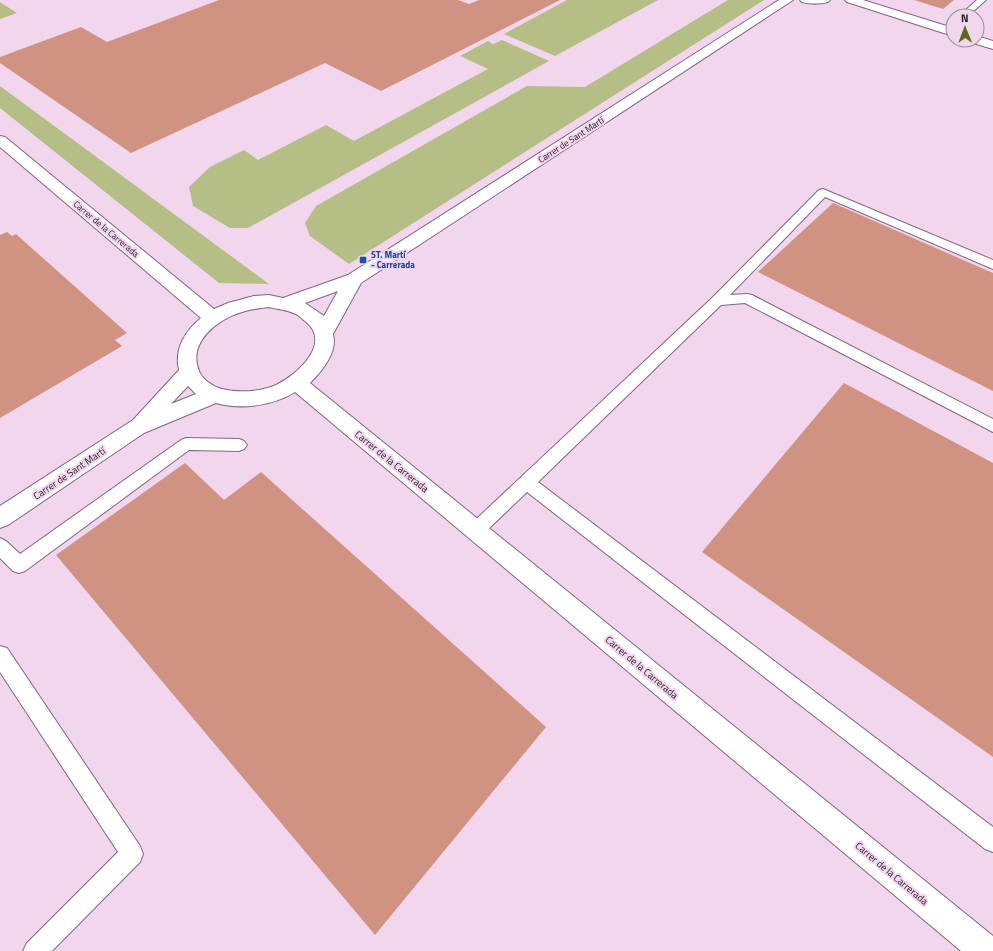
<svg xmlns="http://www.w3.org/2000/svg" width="993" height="951" viewBox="0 0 993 951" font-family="'Titillium Web',sans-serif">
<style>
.green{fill:#b4be85}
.building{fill:#d09382}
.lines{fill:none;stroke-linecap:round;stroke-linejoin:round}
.service-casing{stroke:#7f677c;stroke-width:2}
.minor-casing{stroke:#7f677c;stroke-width:2}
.service{fill:#fff;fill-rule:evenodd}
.minor{fill:#fff;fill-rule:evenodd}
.transit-dot{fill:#1a4fb4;stroke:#f1d6ee;stroke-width:1.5}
.labels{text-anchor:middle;stroke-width:4;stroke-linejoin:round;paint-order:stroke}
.far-street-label{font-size:9px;fill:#251c25;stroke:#f1d6ee}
.far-transit-label{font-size:9px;font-weight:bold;fill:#164399;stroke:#f1d6ee;text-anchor:start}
.street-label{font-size:10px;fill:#251c25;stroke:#f1d6ee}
</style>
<rect width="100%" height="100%" fill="#f1d6ee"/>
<path class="green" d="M567,0H658L555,56L504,34Z
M728,0H764L349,264L310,236L305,223L316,206L527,86L585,87Z
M0,2L17,13L0,19Z
M502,40L549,61L248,228H230L193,206L189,187L210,167L244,150L258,160L326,125L354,141L488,69L460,56L488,41L493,44Z
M0,86L269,284L219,283L0,108Z"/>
<path class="building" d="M219,0H458L469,4L479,0H560L381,91L325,63L131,153L0,63V57L81,27L107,42Z
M914,0H954L943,9Z
M833,203L993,273V391L758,272Z
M7,232L12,236L16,234L127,333L115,340L122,346L0,418V235Z
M844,383L993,463V757L702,552Z
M185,463L224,500L261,472L546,727L375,935L56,555Z"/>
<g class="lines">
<g class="service-casing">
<path id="service" d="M977,0H986L968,16H959Z
M953,21V29L949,32H943L942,30L950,22Z
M823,189L993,260V269L825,197L730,295L747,294L752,295L993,419V432L745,303L721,305L538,482L993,827V852L985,849L527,492L482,535L476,537L470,535L468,530L470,525L712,298L819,190Z
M186,438L239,439L244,441L247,445L244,449L239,451L189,450L25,571L19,573L13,571L0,558V538L6,541L20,554L181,440Z
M0,646L7,648L140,846L143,854L140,862L52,951H23L27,943L118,852L0,672Z"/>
</g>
<g class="minor-casing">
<path id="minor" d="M779,0H793L361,283L333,334C338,352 322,371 310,383L993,936V951H961L295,392C273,406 240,410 216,403L144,433L8,525L0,528V506L133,420L179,370C174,349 185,331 201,318L0,147V136L5,137L214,309L228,303L254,296L269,295L283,298L348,275ZM338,291L324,316L305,303ZM269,307C277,309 288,310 296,314C299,315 302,319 305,321C333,343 297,375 276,385C261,392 238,393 222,389C213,387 202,379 199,371C187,342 218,319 242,312C251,309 260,308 269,307ZM188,386L196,394L171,404Z
M800,0H830L828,2C820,4 810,4 802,2Z
M845,0H863L953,28V36L847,2Z
M977,36L993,41V49L973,43L971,40H977Z"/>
</g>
<use href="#service" class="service"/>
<use href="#minor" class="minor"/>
</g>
<rect class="transit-dot" x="359" y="256" width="8" height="8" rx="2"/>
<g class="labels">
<g class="far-street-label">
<text transform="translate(571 140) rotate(-33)" y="3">Carrer de Sant Martí</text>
<text transform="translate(106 229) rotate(40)" y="3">Carrer de la Carrerada</text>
</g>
<g class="far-transit-label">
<text x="371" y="258">ST. Martí<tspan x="371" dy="10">- Carrerada</tspan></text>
</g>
<g class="street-label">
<text transform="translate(392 461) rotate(39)" y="4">Carrer de la Carrerada</text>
<text transform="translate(69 473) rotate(-34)" y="4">Carrer de Sant Martí</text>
<text transform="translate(642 667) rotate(40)" y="4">Carrer de la Carrerada</text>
<text transform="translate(892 873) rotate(40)" y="4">Carrer de la Carrerada</text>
</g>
</g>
<g transform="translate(965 28) rotate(359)"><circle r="19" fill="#f1d6ee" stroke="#9f8c9e"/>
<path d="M0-3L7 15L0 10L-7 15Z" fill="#5d6b14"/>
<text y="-6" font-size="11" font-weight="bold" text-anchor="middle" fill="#251c25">N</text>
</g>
</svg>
